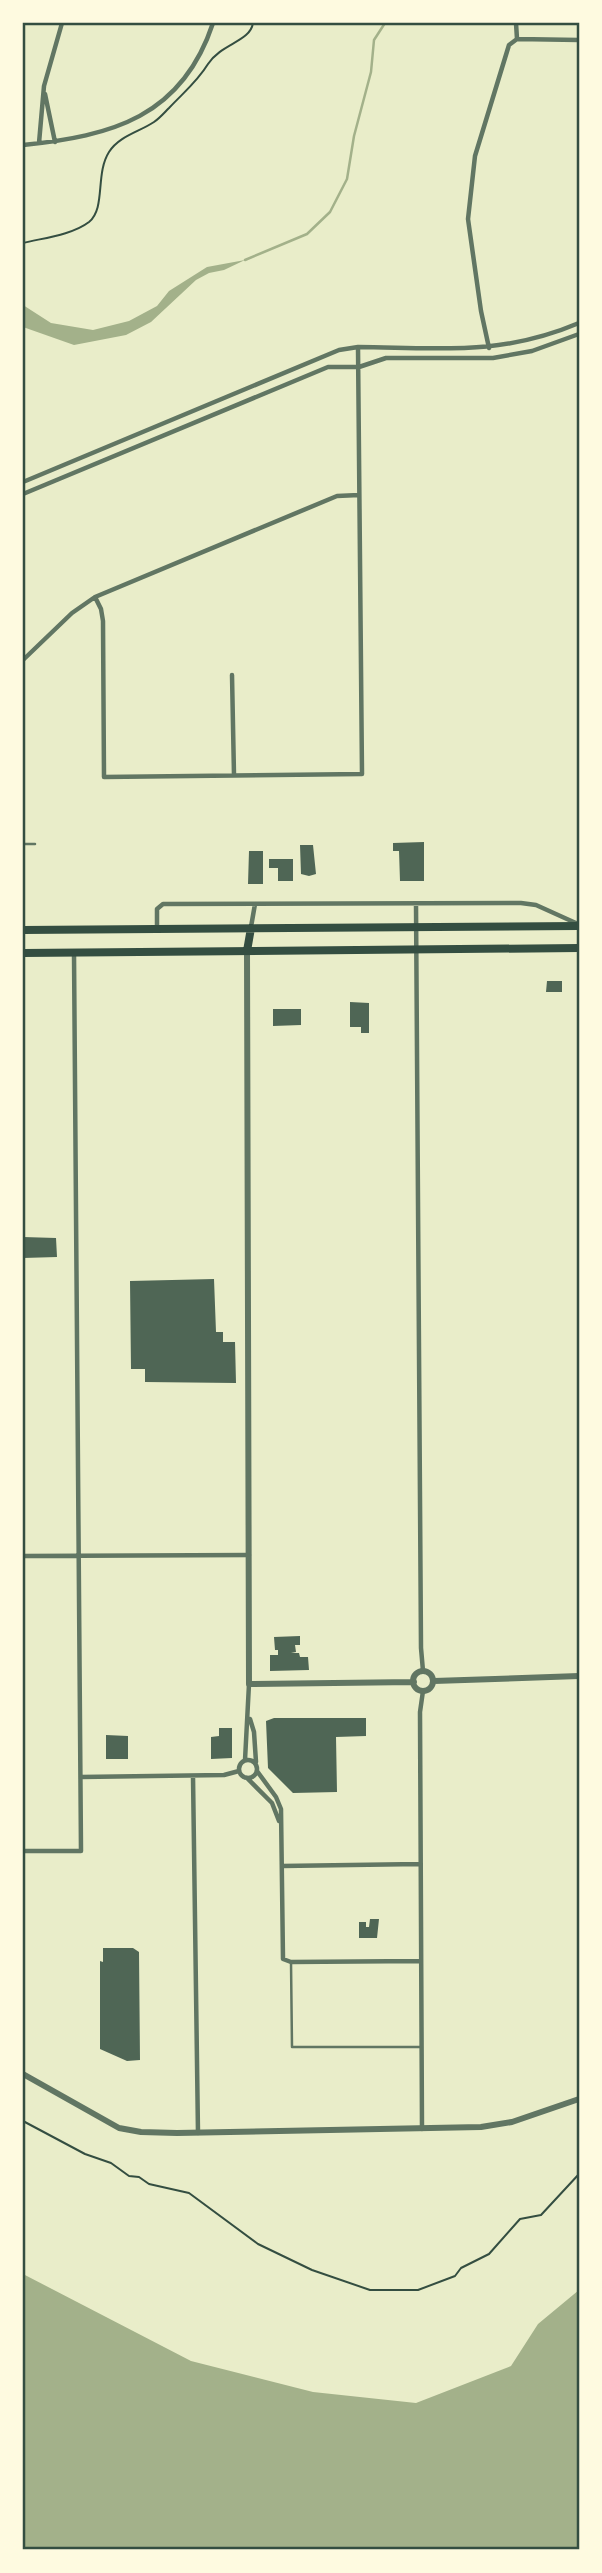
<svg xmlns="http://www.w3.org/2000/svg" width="602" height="2573" viewBox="0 0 602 2573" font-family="'Open Sans',sans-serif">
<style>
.water{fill:#a3b18a}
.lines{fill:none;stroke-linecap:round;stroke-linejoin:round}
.stream{stroke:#a3b18a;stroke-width:2.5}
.building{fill:#4f6655}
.path{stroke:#344e41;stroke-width:2}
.service{stroke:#617663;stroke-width:2.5}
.minor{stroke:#617663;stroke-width:4.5}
.tertiary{stroke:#617663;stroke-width:6}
.primary{stroke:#344e41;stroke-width:8}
.neatline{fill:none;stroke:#344e41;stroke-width:2.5}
</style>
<rect width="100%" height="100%" fill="#e9edc9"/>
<path class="water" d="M245,260L224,270L209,273L196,280L151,322L126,335L74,345L23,327V305L51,323L93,330L129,321L157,306L169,291L207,267Z
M23,2274L191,2361L313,2392L416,2403L511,2366L538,2324L579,2290V2550H23Z"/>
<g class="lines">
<path class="stream" d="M245,260L307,234L330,212L347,179L354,136L371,72L374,40L385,23"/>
</g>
<path class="building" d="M424,842V881H400L399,851H393V843Z
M300,845H313L316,874L309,876L301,874Z
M249,851H263V884H248Z
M269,859H293V881H278V868H269Z
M547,981H562V992H546Z
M350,1002L369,1003V1033H361V1027H350Z
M273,1009H301V1025L273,1026Z
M23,1237L56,1238L57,1257L23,1258Z
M214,1279L216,1332H223V1342H235L236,1383L145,1382V1369H131L130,1281Z
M300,1636V1645H295L296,1652L291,1653H299L300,1657H308L309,1670L270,1671V1655H278V1650H275L274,1637Z
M274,1718H366V1736L336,1737L337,1792L293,1793L268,1768L266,1721Z
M219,1728H232V1758L211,1759V1737L219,1736Z
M106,1735L128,1736V1759H106Z
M370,1919H379L377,1938H359V1922H366V1927H369Z
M103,1948H133L139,1952L140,2060L127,2061L100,2049V1961L103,1962Z"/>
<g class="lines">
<path class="path" d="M23,243C43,238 72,235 89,222C106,208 95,174 109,152C119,136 139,132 154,122C160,118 164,113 169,108C183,93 197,82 208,64C222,43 250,42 253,23
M23,2121L85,2154L111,2163L129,2176L139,2177L149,2184L189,2193L258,2244L312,2270L370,2290H418L455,2276L461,2268L489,2254L520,2219L541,2215L579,2174"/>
<path class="service" d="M23,844H35
M291,1962L292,2047H421"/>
<path class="minor" d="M516,23L517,39
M517,39L579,40
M45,94L55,142
M39,143L44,86L62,23
M23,145C112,136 182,117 213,23
M489,348L481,311L468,219L475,156L509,45L517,39
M23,482L339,350L358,347C441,348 501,356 579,323
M23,494L328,367H359L386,358H493L532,351L579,334
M95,597L101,609L103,621L104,777L362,774L358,347
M23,660L72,613L95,597L337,496L359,495
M232,675L234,775
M416,904L421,1648L423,1671
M251,927L255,904
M157,928V909L163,904L521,903L536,905L578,924
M23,1556L249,1555
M250,1719L254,1732L256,1762
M239 1769a9 9 0 1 1 18 0a9 9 0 1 1-18 0Z
M245,1760L249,1684
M257,1771L276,1797L281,1809L283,1959L291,1962L421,1961
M193,1776L198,2133
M81,1777L224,1775L239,1771
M247,1778L272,1803L279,1821
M23,1851H81L74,953
M282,1866L420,1864
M422,2129L420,1712L423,1691"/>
<path class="tertiary" d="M247,951L249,1684L414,1682
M413 1681a10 10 0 1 1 20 0a10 10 0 1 1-20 0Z
M434,1681L579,1676
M23,2074L119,2128L141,2132L177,2133L481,2127L512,2122L579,2099"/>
<path class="primary" d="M23,930L579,926
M247,951L251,928
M23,953L579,948"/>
</g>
<rect width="602" height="2573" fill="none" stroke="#fefae0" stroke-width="49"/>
<rect x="24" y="24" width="554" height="2524" class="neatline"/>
</svg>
